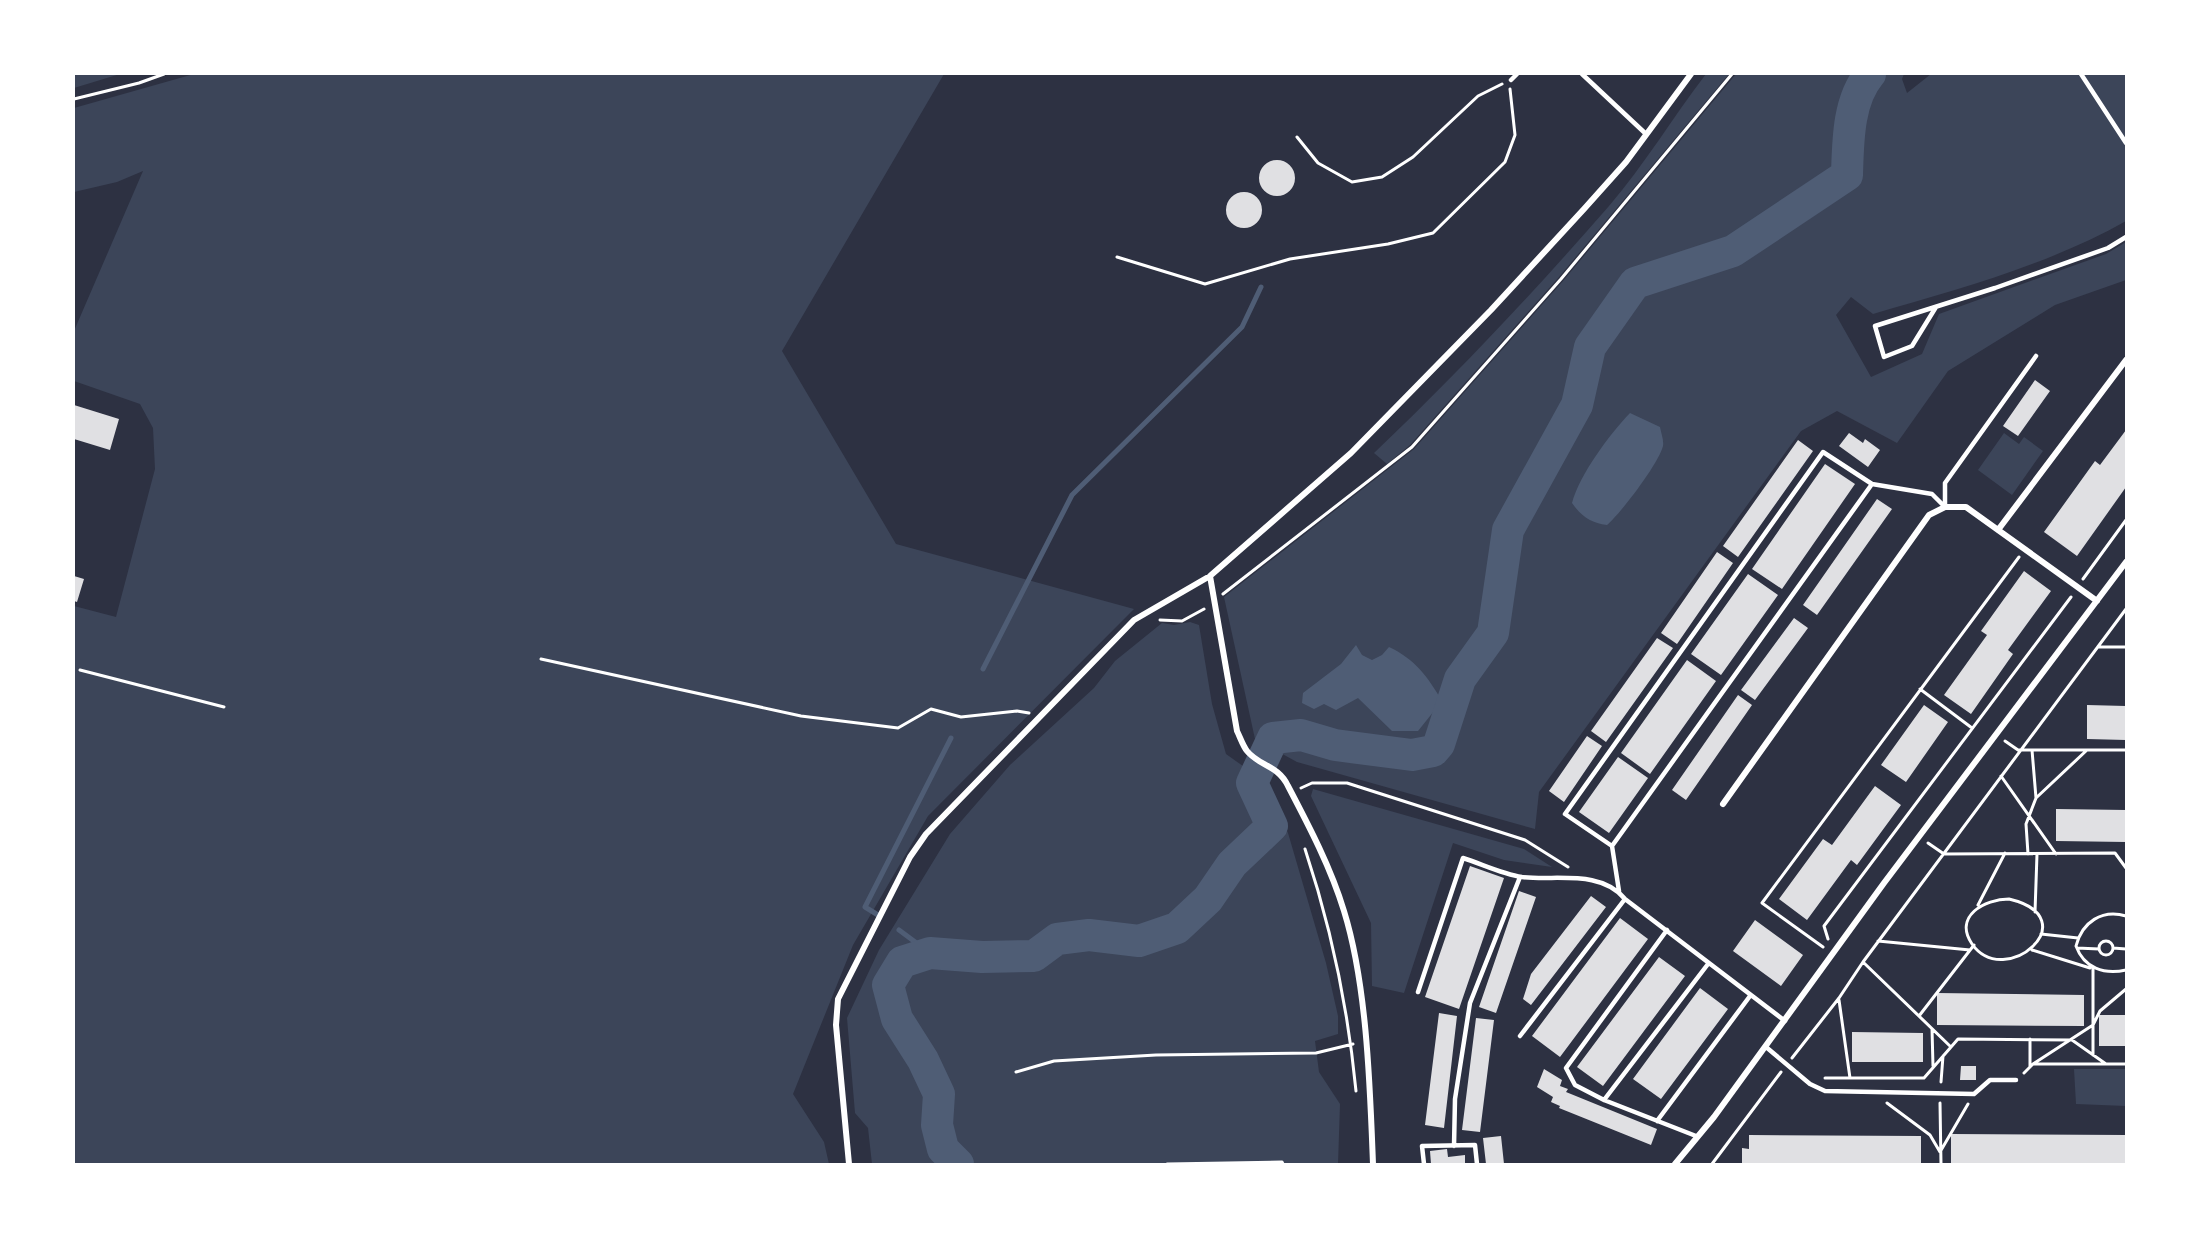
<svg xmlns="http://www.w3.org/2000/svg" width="2200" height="1238" viewBox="0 0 2200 1238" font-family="'DM Sans',sans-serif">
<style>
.green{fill:#3c4559}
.water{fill:#4f5d75}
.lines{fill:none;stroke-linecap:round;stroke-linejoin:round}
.stream{stroke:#4f5d75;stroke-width:5}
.river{stroke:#4f5d75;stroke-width:32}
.building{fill:#e0e0e3}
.path{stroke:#fff;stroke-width:3}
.service{stroke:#fff;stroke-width:4.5}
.minor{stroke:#fff;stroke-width:6}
</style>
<rect width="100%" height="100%" fill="#2d3142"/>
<path class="green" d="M74,74H120L74,88Z
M194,74H944L782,351L896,544L1134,609L928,816L853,945L793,1094L824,1142L829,1164H74V606L116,617L155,469L153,428L140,404L74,381V331L143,171L117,182L74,192V108Z
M1706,74H1729L1559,277L1410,445L1387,464L1374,453C1456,375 1535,291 1609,206C1645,164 1673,117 1706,74Z
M1736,74H1904L1902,79L1907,93L1931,74H2126V221C2048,265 1959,289 1873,314L1851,297L1836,315L1871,377L1922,354L1939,314L2106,254L2126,242V280L2055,305L1948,371L1897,443L1837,411L1801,431L1539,792L1535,829L1297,762L1255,739L1224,597L1414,449L1563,281Z
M2004,433L2019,444L2024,437L2043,451L2012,495L1978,470Z
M1190,622L1199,625L1212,704L1226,754L1264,781L1288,833L1326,963L1338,1016V1034L1315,1041L1319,1072L1340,1104L1338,1164H872L868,1128L855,1113L847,1018L879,950L950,834L1010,765L1094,688L1115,661L1162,623L1174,625Z
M1313,789L1524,849L1552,867L1504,860L1453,843L1404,993L1372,986L1371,923L1311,796Z
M2074,1069H2126V1106L2076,1104Z"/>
<path class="water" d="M1630,413L1660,427C1661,433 1664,440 1663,446C1659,463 1621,513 1607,525C1591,523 1582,517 1572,503C1580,474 1609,435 1630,413Z
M1356,645L1362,655L1372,660L1382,655L1389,647C1415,659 1428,677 1442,701L1418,731H1392L1358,698L1336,710L1324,704L1314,709L1302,703L1303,693L1341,664Z"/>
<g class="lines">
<path class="stream" d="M983,669L1072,495L1242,327L1261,287
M878,915L865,907L951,738
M899,930L930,953"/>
<path class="river" d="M958,1164L943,1149L937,1125L939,1094L923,1060L897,1019L888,985L902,962L930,953L982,957L1034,956L1057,939L1089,935L1139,941L1177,928L1208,899L1232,864L1272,826L1252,783L1273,738L1301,735L1335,745L1412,755L1433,751L1439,744L1460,679L1493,633L1508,530L1577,405L1590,347L1635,283L1733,251L1847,175C1848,141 1848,100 1870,74"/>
</g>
<path class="building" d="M1259 178a18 18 0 1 1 36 0a18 18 0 1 1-36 0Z
M1226 210a18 18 0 1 1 36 0a18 18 0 1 1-36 0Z
M2035,380L2050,391L2018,436L2003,426Z
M74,405L119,419L110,450L74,439Z
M2126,430V487L2077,556L2044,532L2095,461L2100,465Z
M1849,433L1863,443L1865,439L1880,450L1868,467L1839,446Z
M1798,440L1813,451L1738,557L1723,546Z
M1825,464L1855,484L1782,589L1752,569Z
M1877,499L1892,509L1817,615L1803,605Z
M1717,552L1733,563L1677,644L1661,633Z
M2024,571L2051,591L2008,650L2013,654L1971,714L1944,695L1987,635L1981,631Z
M1748,574L1778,595L1721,675L1691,654Z
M74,576L84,579L77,602L74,601Z
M1794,618L1808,628L1755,700L1741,690Z
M1657,638L1673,648L1606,742L1591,731Z
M1687,660L1716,681L1650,774L1621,753Z
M1738,695L1752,705L1686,800L1672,790Z
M1924,705L1948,722L1906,782L1881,765Z
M2087,705L2126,706V740L2087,739Z
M1587,736L1602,746L1564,802L1549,791Z
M1618,757L1648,778L1609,833L1579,812Z
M1875,786L1901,805L1857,865L1851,860L1807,920L1779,899L1823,839L1832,845Z
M2056,809L2126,810V842L2056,841Z
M1470,866L1504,878L1459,1009L1425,997Z
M1519,891L1536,897L1496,1013L1479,1007Z
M1591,896L1606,907L1531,1005L1523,999L1531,974Z
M1620,918L1648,939L1560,1057L1532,1036Z
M1755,920L1803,955L1781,986L1733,951Z
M1659,957L1685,976L1603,1086L1577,1067Z
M1700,988L1728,1009L1661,1099L1633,1079Z
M1937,993L2084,995V1026L1937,1025Z
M1439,1013L1457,1016L1444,1128L1425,1125Z
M2099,1015H2126V1046H2099Z
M1476,1018L1494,1020L1480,1132L1462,1130Z
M1852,1032L1923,1033V1062H1852Z
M1961,1066H1976V1080H1960Z
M1544,1069L1562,1080L1560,1086L1568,1089L1566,1092L1657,1129L1651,1145L1559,1108L1560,1106L1551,1102L1553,1097L1537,1087Z
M1951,1134L2126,1135V1164H1951Z
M1749,1135L1921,1136V1164H1742V1148L1749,1149Z
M1501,1136L1504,1164H1486L1483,1138Z
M1447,1149L1448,1157L1465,1155V1164H1431L1430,1151Z"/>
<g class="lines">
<path class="path" d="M74,99L139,83L164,74
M1297,137L1318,163L1352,182L1382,177L1413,157L1478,96L1502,84
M1117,257L1205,284L1290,259L1388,244L1433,233L1505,162L1515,135L1510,89
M2083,579L2126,520
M1223,594L1412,447L1561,279L1732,74
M1160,620L1182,621L1204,609
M2098,647H2126
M541,659L801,716L898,728L931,709L961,717L1017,711L1029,713
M80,670L224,707
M1920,689L1972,728
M2005,741L2018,750H2126
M2001,776L2056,854
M1301,788L1312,783H1347L1525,840L1568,867
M2036,798L2087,750
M1928,843L1944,854L2115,853L2126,868
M1305,849C1331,927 1348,1008 1356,1091
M2028,854L2026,824L2036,798L2032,750
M2009,899C2089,918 2005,991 1972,944C1953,916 1985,899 2009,899Z
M1978,905L2005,853
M2035,912L2037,854
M2126,916C2102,909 2082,922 2076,946C2084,968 2104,975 2126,970
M2041,934L2078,938
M1828,939L1824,926L2071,597
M2099 948a7 7 0 1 1 14 0a7 7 0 1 1-14 0Z
M1878,941L1970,950
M1823,947L1762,903L2019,557
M2077,948L2099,949
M2113,948L2126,949
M2032,950L2090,968
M1863,962L2126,609
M2093,968V1055
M1839,1000L1850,1078
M1919,1016L1974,945
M1932,1029L1933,1066
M2030,1039V1067
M1792,1058L1839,998L1863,962L1951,1047
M2033,1064L2093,1025L2100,1011L2126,989
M1016,1072L1054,1061L1156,1055L1316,1053L1353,1044
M2024,1073L2033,1064H2126
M1825,1078H1924L1958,1039L2072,1040L2106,1064
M1941,1082L1943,1056
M1887,1103L1930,1135L1940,1152L1968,1104
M1940,1103L1941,1164
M1167,1164L1282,1162L1283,1164
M1712,1164L1781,1072"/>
<path class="service" d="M1582,74L1646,134
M2081,74L2126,143
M1511,80L1517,74
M1936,307L1912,346L1884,357L1875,326L1995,288L2108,248L2126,237
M1872,484L1932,494L1945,507
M1945,507V483L2036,356
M1612,846L1565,814L1823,452L1872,484L1612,846L1619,891
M1667,930L1566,1068L1575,1085L1604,1100L1696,1136
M1418,992L1463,858C1482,864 1502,874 1522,877C1555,881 1601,869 1625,899L1785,1021
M1520,1036L1625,899
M1766,1047L1810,1084L1825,1091L1974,1094L1990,1080H2016
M1604,1100L1708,964
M1657,1121L1750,996
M1454,1146L1455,1099L1470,1003L1520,877
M1424,1164L1422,1146L1475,1145L1477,1164"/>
<path class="minor" d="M1998,530L2126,360
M1210,576L1237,731C1240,737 1243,746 1247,751C1259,766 1278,765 1288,786C1309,826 1331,868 1344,911C1367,985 1370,1087 1373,1164
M1723,804L1929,515L1945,507H1966L2097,601
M849,1164L836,1025L838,999L910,857L926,834L1134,620L1210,576L1351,453L1491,310L1584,209L1626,162L1691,74
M1675,1164L1714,1117L1884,883L2126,562"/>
</g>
<rect width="2200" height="1238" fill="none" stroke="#ffffff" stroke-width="150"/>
</svg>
